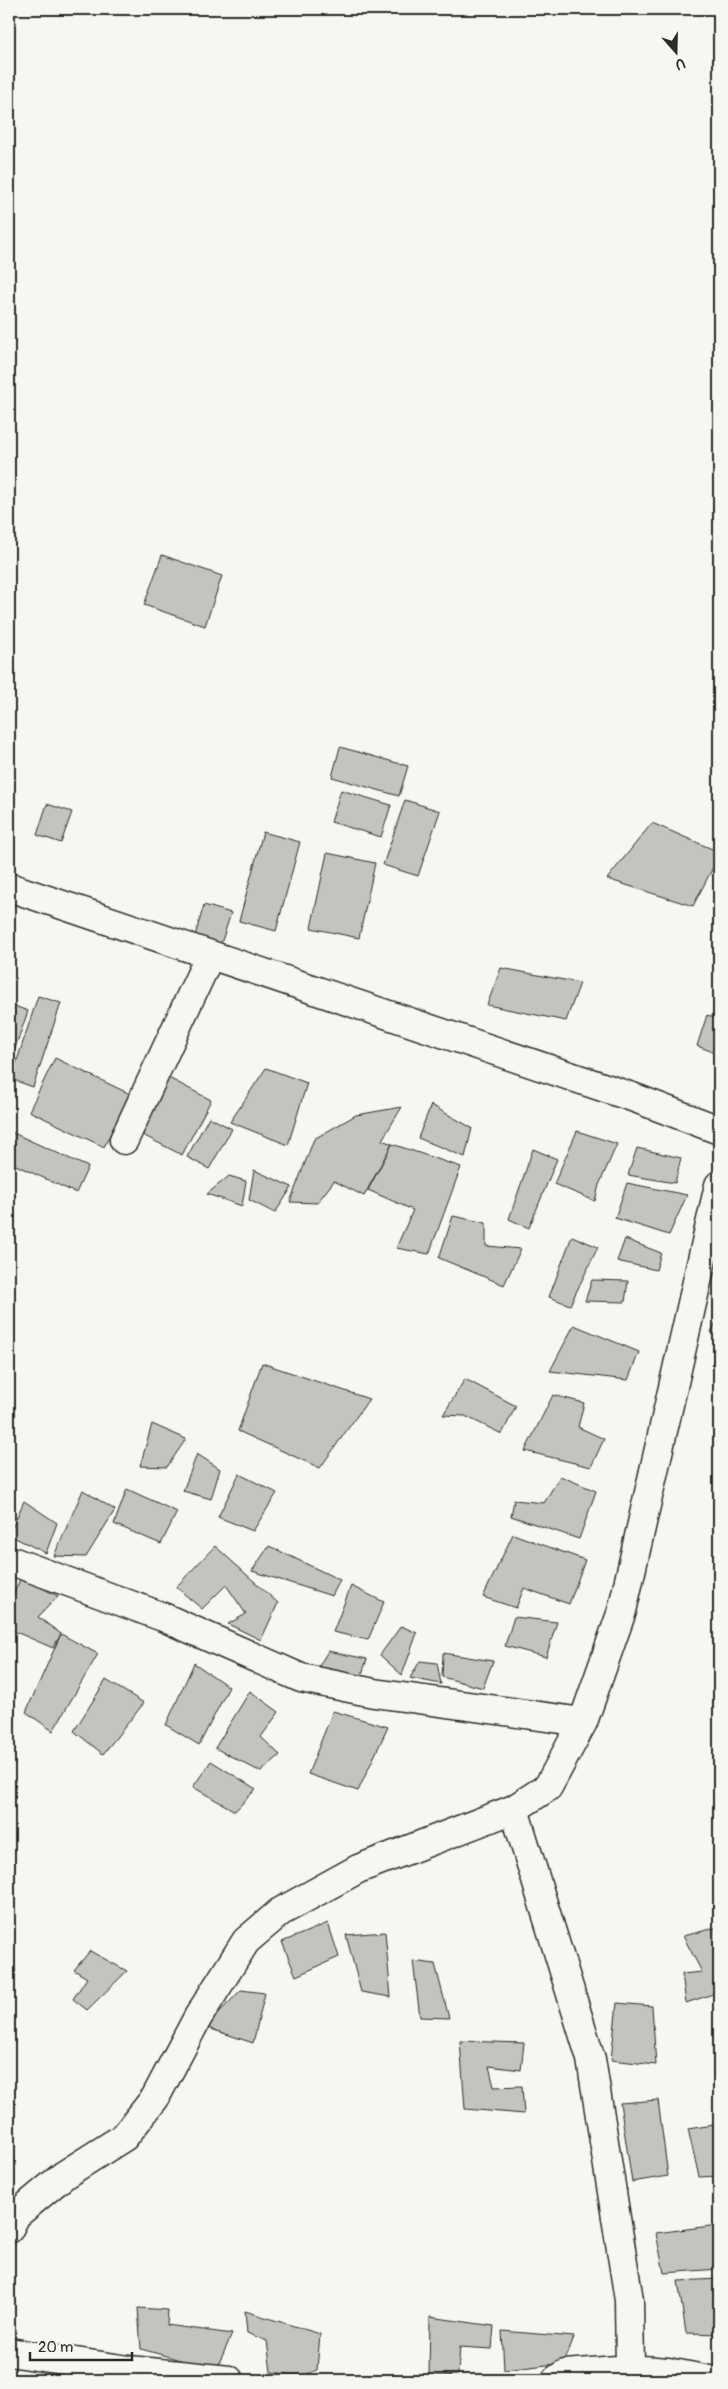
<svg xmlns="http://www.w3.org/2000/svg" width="728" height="2389" viewBox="0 0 728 2389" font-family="Pangolin,sans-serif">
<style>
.building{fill:#c3c3c0;stroke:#2b2b2b}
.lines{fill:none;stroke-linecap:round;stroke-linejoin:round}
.minor-casing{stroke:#2b2b2b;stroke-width:31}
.tertiary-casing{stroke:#2b2b2b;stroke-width:31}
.minor{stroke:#f6f6f2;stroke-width:28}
.tertiary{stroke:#f6f6f2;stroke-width:28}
</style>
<rect width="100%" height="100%" fill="#f6f6f2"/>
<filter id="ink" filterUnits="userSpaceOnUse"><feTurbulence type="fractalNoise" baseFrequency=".02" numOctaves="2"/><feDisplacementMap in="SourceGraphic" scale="10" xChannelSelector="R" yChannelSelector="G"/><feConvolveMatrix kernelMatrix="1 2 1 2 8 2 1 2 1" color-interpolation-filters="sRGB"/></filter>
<g filter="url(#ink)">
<path class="building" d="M162,555L222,576L205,626L144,605Z
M340,747L408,766L399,796L332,777Z
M341,790L391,805L381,837L331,822Z
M405,800L440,811L418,876L383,865Z
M47,804L72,812L61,843L37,835Z
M652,823L719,852V856L693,906L607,879Z
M263,832L300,842L276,931L239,921Z
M327,853L375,863L359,938L311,928Z
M204,905L231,913L219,950L193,942Z
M501,968L580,983L566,1021L487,1005Z
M38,996L61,1003L33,1087L11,1079Z
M9,1004L28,1011L9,1066Z
M707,1015L719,1019V1054L697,1046Z
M55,1058L130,1094L104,1147L29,1111Z
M266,1068L307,1083L288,1145L230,1122Z
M163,1075L211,1100L182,1155L133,1130Z
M431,1105L472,1128L465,1157L418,1138Z
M402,1107L382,1140L392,1144L364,1196L334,1181L317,1203L290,1202L314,1139L356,1115Z
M209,1117L232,1129L209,1169L187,1157Z
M9,1131L88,1167L76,1193L9,1162Z
M577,1131L617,1144L599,1185L595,1201L554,1184Z
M392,1144L461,1167L429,1254L396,1248L413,1210L368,1190Z
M637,1148L681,1158L675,1183L628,1175Z
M533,1149L557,1159L529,1228L509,1219Z
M254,1170L292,1187L275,1213L249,1200Z
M229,1176L246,1181L242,1206L207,1194Z
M627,1183L687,1195L669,1235L615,1218Z
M453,1216L486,1223V1246L521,1249L504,1285L439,1258Z
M572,1236L598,1247L570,1305L549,1297Z
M625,1239L661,1253L656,1270L617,1261Z
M592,1280L628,1281L625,1302L585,1301Z
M719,1316V1337L711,1332Z
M574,1325L639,1352L628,1380L550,1371Z
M262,1363L369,1399L320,1468L238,1431Z
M465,1379L516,1406L502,1434L465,1416L443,1415Z
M553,1395L584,1403L578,1427L604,1439L591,1467L525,1451Z
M152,1424L186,1439L167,1467L140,1466Z
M197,1454L220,1469L211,1499L183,1491Z
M239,1474L277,1493L253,1531L218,1517Z
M560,1476L596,1491L579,1539L511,1516L514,1500L544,1503Z
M127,1489L177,1512L161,1544L114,1524Z
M83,1490L115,1510L86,1557L54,1556Z
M24,1501L57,1523L46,1553L9,1535Z
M513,1534L585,1560L569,1604L524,1588L516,1608L483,1597Z
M215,1546L278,1603L261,1640L228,1624L246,1614L226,1585L202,1609L176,1587Z
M269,1546L340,1580L332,1596L252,1571Z
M21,1577L58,1596L38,1617L61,1634L53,1648L9,1629V1605Z
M351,1586L384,1602L368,1640L333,1632Z
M514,1617L557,1622L546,1657L505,1646Z
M401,1626L417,1633L402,1675L380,1655Z
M61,1634L98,1654L53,1731L26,1712Z
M328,1651L367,1659L360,1680L316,1671Z
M443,1653L493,1661L483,1688L442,1677Z
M420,1661L437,1663L441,1684L410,1678Z
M194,1663L229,1687L199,1745L166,1725Z
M106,1680L144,1703L103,1754L74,1731Z
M250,1691L279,1712L261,1737L280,1755L261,1772L215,1748Z
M333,1711L388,1727L358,1791L308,1774Z
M211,1761L256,1789L235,1811L193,1787Z
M328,1923L339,1957L296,1976L282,1942Z
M719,1927V1992L686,2003L682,1974L702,1972L683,1936Z
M385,1932L391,1997L361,1992L346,1935Z
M90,1951L127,1971L87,2010L73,1999L87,1978L74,1970Z
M413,1961L435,1964L449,2018L420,2017Z
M241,1990L265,1993L253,2043L205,2027Z
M617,2003L652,2006L656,2065L611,2060Z
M460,2041L524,2043L521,2070L489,2066L494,2087L522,2086L524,2114L465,2109Z
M658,2100L668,2176L632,2182L620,2103Z
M719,2124V2176L699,2177L688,2129Z
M718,2225L719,2269L664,2273L656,2233Z
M719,2279V2334L686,2333L678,2281Z
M138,2308L168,2310L167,2325L232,2334L216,2370L141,2349Z
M245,2311L320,2334L317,2370L303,2376L271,2372L267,2341L247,2333Z
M430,2317L494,2326L492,2349L460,2347L458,2375L429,2377Z
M502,2331L574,2337L564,2363L504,2370Z"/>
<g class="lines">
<g class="minor-casing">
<path id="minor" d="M124,1140L210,955
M9,1560L163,1617L301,1678L374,1693L583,1722
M514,1809L591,2059L629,2300L630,2369L668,2372L709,2380
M9,2229L16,2215L64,2175L124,2137L155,2098L198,2017L246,1941L280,1912L358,1869L514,1809L548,1787L583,1722L622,1611L719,1185
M9,2352L129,2370L229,2380
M556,2380L565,2374L630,2369"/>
</g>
<g class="tertiary-casing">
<path id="tertiary" d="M9,887L635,1098L719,1130"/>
</g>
<use href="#minor" class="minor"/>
<use href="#tertiary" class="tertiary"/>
</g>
</g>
<rect width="728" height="2389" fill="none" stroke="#f6f6f2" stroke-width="30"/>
<rect x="15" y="15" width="698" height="2359" fill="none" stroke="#2b2b2b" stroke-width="2" filter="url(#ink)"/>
<g transform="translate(676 52) rotate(160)" stroke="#f6f6f2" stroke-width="4" paint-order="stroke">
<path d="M0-4L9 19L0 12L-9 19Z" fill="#2b2b2b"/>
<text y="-8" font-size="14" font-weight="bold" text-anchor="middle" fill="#2b2b2b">U</text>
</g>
<path d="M30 2352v8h102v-8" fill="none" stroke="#2b2b2b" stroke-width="2.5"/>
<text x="38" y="2352" font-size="15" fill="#2b2b2b" stroke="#f6f6f2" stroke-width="4" paint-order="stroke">20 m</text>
</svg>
